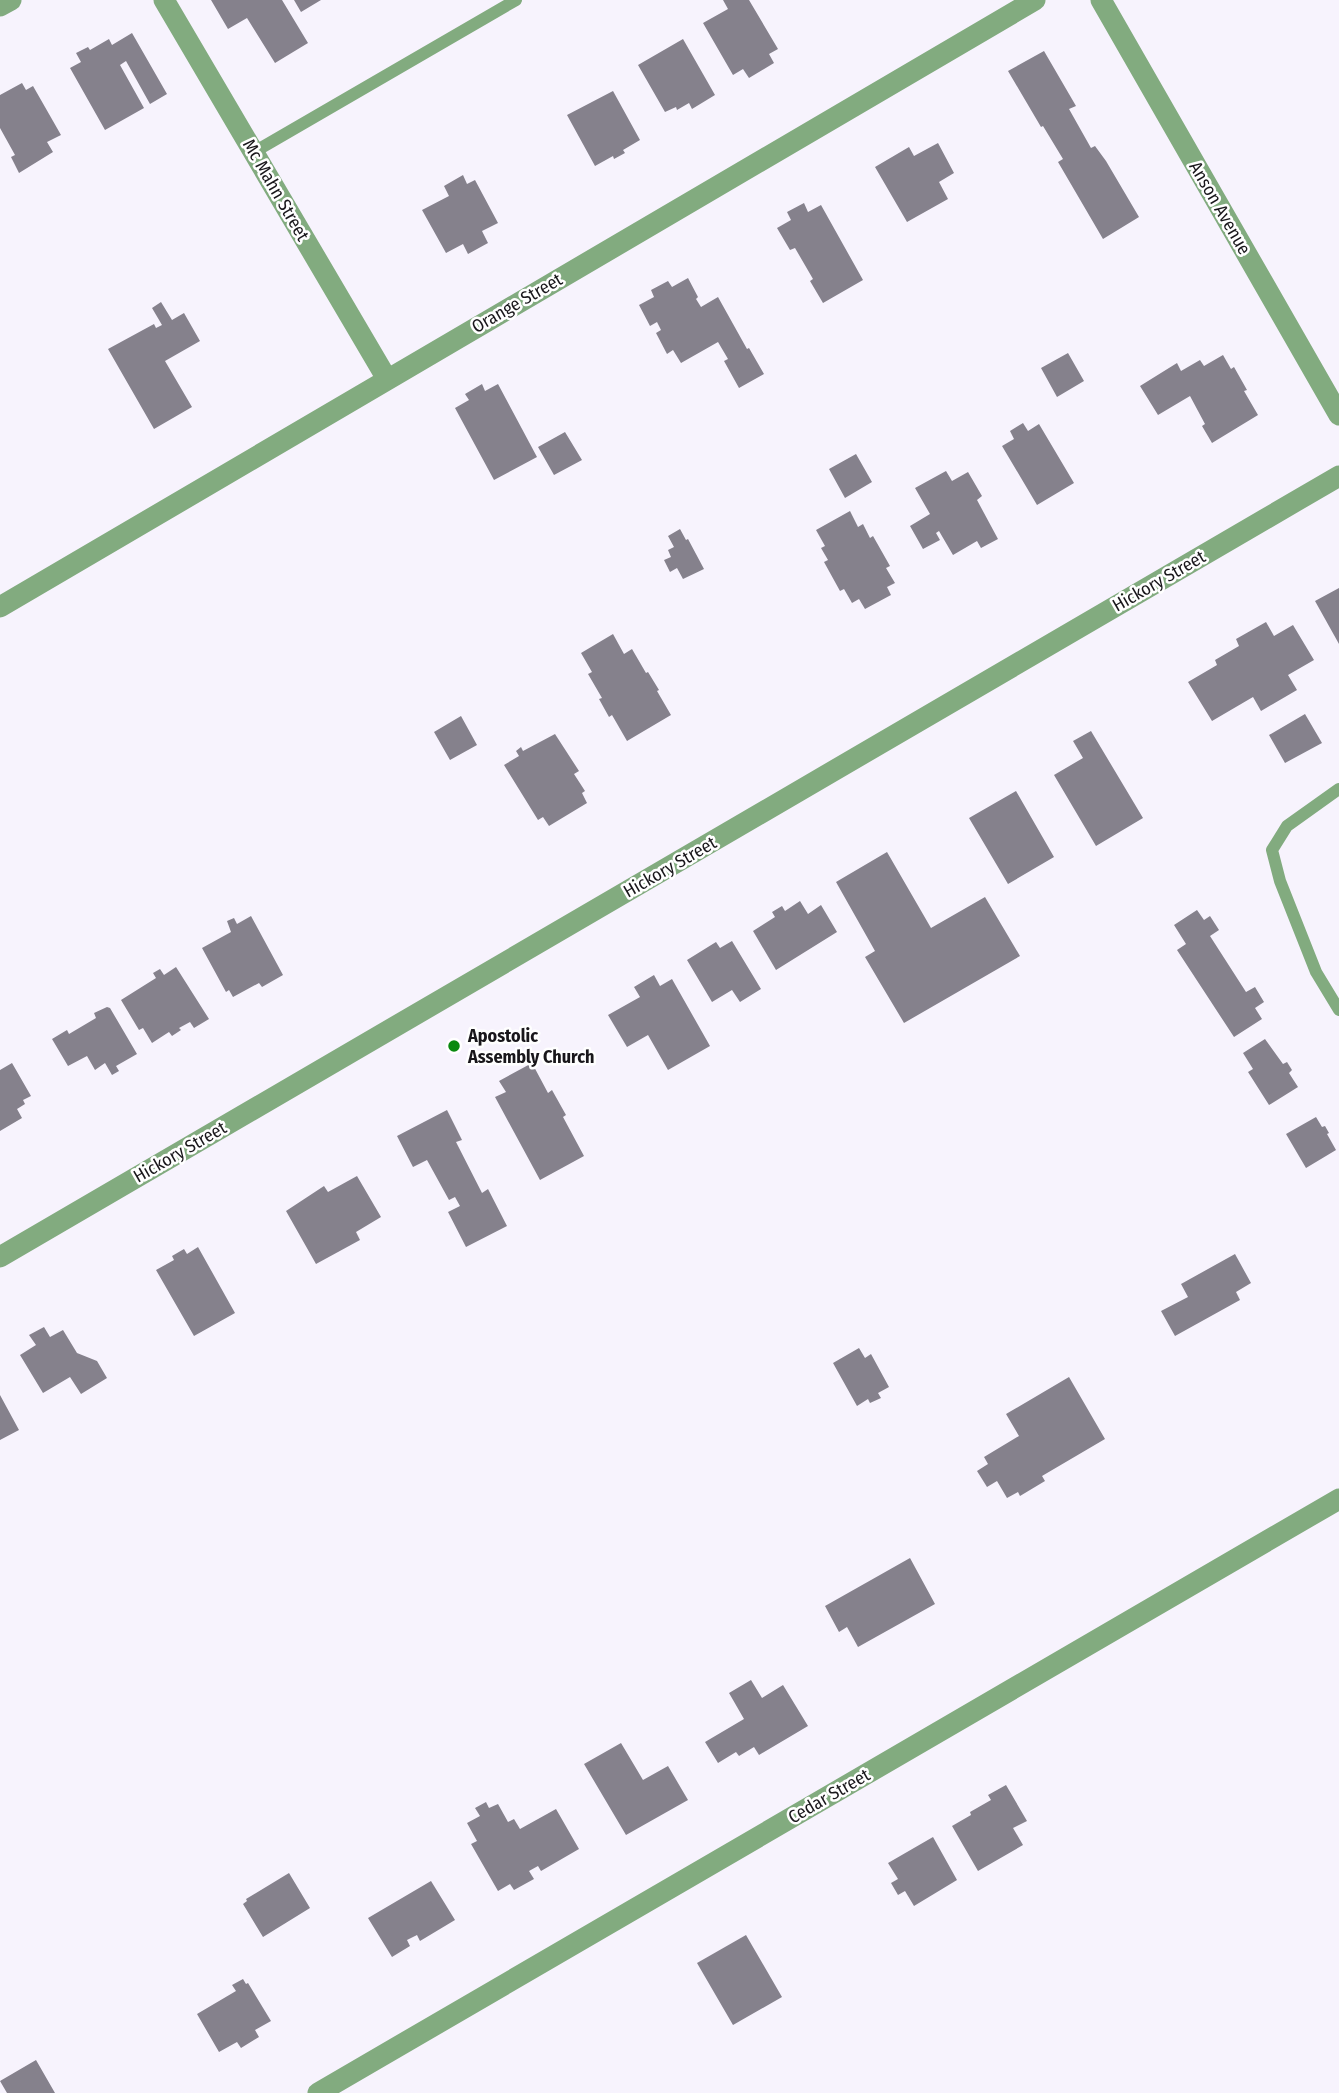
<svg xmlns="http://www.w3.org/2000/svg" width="1339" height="2093" viewBox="0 0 1339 2093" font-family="'Fira Sans Condensed',sans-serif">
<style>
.building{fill:#85818c}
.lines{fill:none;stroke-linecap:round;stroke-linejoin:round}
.lane{stroke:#82ab7f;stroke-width:12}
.street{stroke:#82ab7f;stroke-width:21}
.poi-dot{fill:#09880f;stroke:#fff;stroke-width:2.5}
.labels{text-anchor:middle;stroke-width:5;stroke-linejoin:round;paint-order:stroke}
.street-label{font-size:18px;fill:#19171b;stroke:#fff}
.poi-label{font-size:18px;font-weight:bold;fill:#19171b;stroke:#fff;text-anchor:start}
</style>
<rect width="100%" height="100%" fill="#f7f3fd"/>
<path class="building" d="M211,0H282L308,43L275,63L247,18L228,29Z
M294,0H321L301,12Z
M723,0H749L778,49L769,54L774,63L749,78L743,69L733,75L703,23L728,9Z
M132,33L167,94L150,104L126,61L120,65L144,108L105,130L70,68L81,62L76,53L88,47L90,50L109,39L112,45Z
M683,39L715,95L692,109L689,103L677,110L676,107L665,112L638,65Z
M1044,51L1076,106L1069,109L1091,148L1095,146L1106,161L1139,217L1103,239L1058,162L1063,159L1043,126L1041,127L1008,71Z
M22,83L26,90L33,86L61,135L47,142L53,152L19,173L11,157L15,155L0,128V95Z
M613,91L640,140L623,150L625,153L614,159L613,156L595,166L567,115Z
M938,143L954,173L939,182L948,199L907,222L875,167L909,147L914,156Z
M463,175L467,184L475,180L498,223L482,231L488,243L468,254L463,244L446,253L422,210L449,196L444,186Z
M804,203L808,212L821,205L863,280L823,303L810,281L813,279L795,248L790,250L777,228L791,220L787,212Z
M688,278L698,297L696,299L701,307L718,297L747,349L749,348L764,374L739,388L724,361L728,359L718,342L681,363L673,350L667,354L656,333L661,330L657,322L650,326L639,305L654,297L651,290L668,281L672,287Z
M161,302L172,320L184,313L200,341L165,361L192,407L154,429L108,349L154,324L156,328L162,325L152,308Z
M1068,353L1084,381L1057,397L1041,368Z
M1223,355L1231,369L1234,367L1247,390L1244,391L1258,415L1212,443L1202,426L1205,424L1190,396L1158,415L1140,386L1177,363L1181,371L1200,360L1204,366Z
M482,384L485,391L498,384L537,457L494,480L455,408L469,400L465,394Z
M1023,423L1028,431L1039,424L1074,483L1037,505L1002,446L1014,439L1010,431Z
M565,432L582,460L554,475L538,447Z
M856,454L872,482L845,498L829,469Z
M946,471L952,481L968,472L982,496L977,500L998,539L981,548L977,541L953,555L939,531L936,533L940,540L923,549L910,526L930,514L915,488Z
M850,511L858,527L863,524L870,538L873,536L890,566L886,568L895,583L887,587L891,595L865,609L859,599L852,603L844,589L840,591L824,562L828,560L821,548L825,546L816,530Z
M680,529L686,540L688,539L704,569L683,579L677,568L670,572L664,560L671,557L668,550L674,547L668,536Z
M1339,588V644L1315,601Z
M1266,622L1274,636L1293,625L1314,660L1288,675L1297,690L1261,711L1253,697L1212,721L1188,682L1217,665L1215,660L1239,646L1236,639Z
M613,634L624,654L632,649L646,673L648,672L659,690L657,691L671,715L627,741L612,715L609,717L599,699L602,698L588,674L592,672L581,653Z
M1305,714L1322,743L1285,763L1269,735Z
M461,716L477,745L450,760L434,732Z
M1091,731L1143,818L1096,846L1054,775L1083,758L1073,741Z
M555,734L579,771L574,774L585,791L582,793L587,803L549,826L543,817L538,820L504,765L519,756L516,751L521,747L523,751Z
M1016,791L1054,857L1008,884L969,818Z
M887,852L931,928L985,897L1020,956L904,1023L865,957L875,951L836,882Z
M800,901L808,914L821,905L837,932L776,970L753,931L775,917L772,912L782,906L785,911Z
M1197,910L1204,920L1210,916L1219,930L1210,936L1246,992L1255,987L1264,1002L1255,1008L1262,1019L1234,1037L1177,950L1186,944L1174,925Z
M251,916L283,975L262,987L259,983L233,997L229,990L226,992L202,948L231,932L227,921L234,918L237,924Z
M732,941L761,989L740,1002L732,990L712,1002L687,960L716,942L720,948Z
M176,967L209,1019L194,1028L190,1022L179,1028L181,1030L172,1036L169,1032L152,1043L143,1028L139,1030L121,1000L156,978L153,973L160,969L164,975Z
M654,975L660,986L672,979L710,1046L668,1070L648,1035L627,1047L608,1015L640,997L634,987Z
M107,1007L110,1008L137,1054L116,1066L119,1071L112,1075L105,1063L95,1070L87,1056L68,1066L52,1039L67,1030L69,1034L96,1018L94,1013Z
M1265,1039L1283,1064L1287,1062L1292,1070L1289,1073L1298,1087L1269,1105L1248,1072L1253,1069L1243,1053Z
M12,1063L31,1096L23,1100L25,1104L17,1109L22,1118L0,1131V1070Z
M532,1063L548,1093L552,1090L566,1115L563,1117L584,1156L540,1180L495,1097L506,1092L499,1081Z
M447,1110L462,1140L456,1142L482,1193L488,1189L507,1226L466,1247L448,1212L460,1206L455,1197L449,1200L427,1160L413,1167L397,1136Z
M1316,1117L1322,1127L1325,1126L1329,1133L1327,1134L1336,1150L1306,1168L1286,1134Z
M357,1176L381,1217L356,1232L360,1240L316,1264L286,1211L324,1186L328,1192Z
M198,1247L235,1313L194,1336L156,1270L174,1260L172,1256L184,1249L187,1254Z
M1235,1254L1251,1283L1236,1292L1240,1300L1175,1336L1161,1311L1188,1297L1181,1284Z
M44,1327L50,1337L63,1330L77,1353L97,1361L107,1378L81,1394L70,1377L43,1393L20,1355L36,1345L29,1335Z
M859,1348L865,1358L871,1354L889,1387L878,1393L881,1398L870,1403L868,1399L857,1406L833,1363Z
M1069,1377L1105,1439L1042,1476L1045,1481L1020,1496L1018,1492L1007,1498L997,1481L987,1487L977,1471L988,1464L984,1457L1019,1436L1006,1414Z
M0,1395L19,1430L0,1440Z
M910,1558L935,1604L858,1647L847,1627L839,1632L825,1606Z
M751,1680L762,1698L783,1685L808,1726L759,1755L754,1747L739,1756L736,1752L718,1763L705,1742L744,1719L729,1693Z
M621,1743L643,1780L668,1766L688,1800L626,1835L584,1764Z
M1006,1785L1027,1821L1013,1828L1023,1845L978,1871L952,1826L971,1815L970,1812L991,1800L988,1795Z
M486,1802L489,1808L498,1804L508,1822L514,1819L520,1829L556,1809L579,1849L541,1871L538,1866L529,1871L534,1879L514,1890L510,1884L498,1891L471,1844L477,1841L467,1823L480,1816L475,1808Z
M933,1837L957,1880L914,1906L905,1891L898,1895L891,1883L898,1879L888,1863Z
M289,1873L310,1908L263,1937L243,1904L247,1901L246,1899Z
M431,1881L455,1920L420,1941L417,1935L407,1940L410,1946L392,1957L368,1918Z
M746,1935L782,1997L733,2025L697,1963Z
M243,1979L246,1984L248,1983L271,2021L255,2030L259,2037L241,2048L237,2042L219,2052L197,2014L236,1991L232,1985Z
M36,2060L55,2093H7L0,2081Z"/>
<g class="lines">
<path class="lane" d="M254,152L516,0
M1339,789L1287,826L1272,850L1280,881L1316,972L1339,1010"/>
<path class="street" d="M164,0L387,379
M1101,0L1339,415
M0,6L11,0
M0,607L1035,0
M0,1257L1339,476
M318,2093L1339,1499"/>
</g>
<circle class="poi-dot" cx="454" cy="1046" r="7"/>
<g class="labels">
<g class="street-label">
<text transform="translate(276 190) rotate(60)" y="6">Mc Mahn Street</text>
<text transform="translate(1220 208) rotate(60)" y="6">Anson Avenue</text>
<text transform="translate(517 303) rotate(-30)" y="6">Orange Street</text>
<text transform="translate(1159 581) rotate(-30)" y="6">Hickory Street</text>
<text transform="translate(670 867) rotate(-30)" y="6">Hickory Street</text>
<text transform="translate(180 1152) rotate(-30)" y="6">Hickory Street</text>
<text transform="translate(829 1796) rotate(-30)" y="6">Cedar Street</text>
</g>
<g class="poi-label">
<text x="468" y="1042">Apostolic<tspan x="468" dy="21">Assembly Church</tspan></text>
</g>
</g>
</svg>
